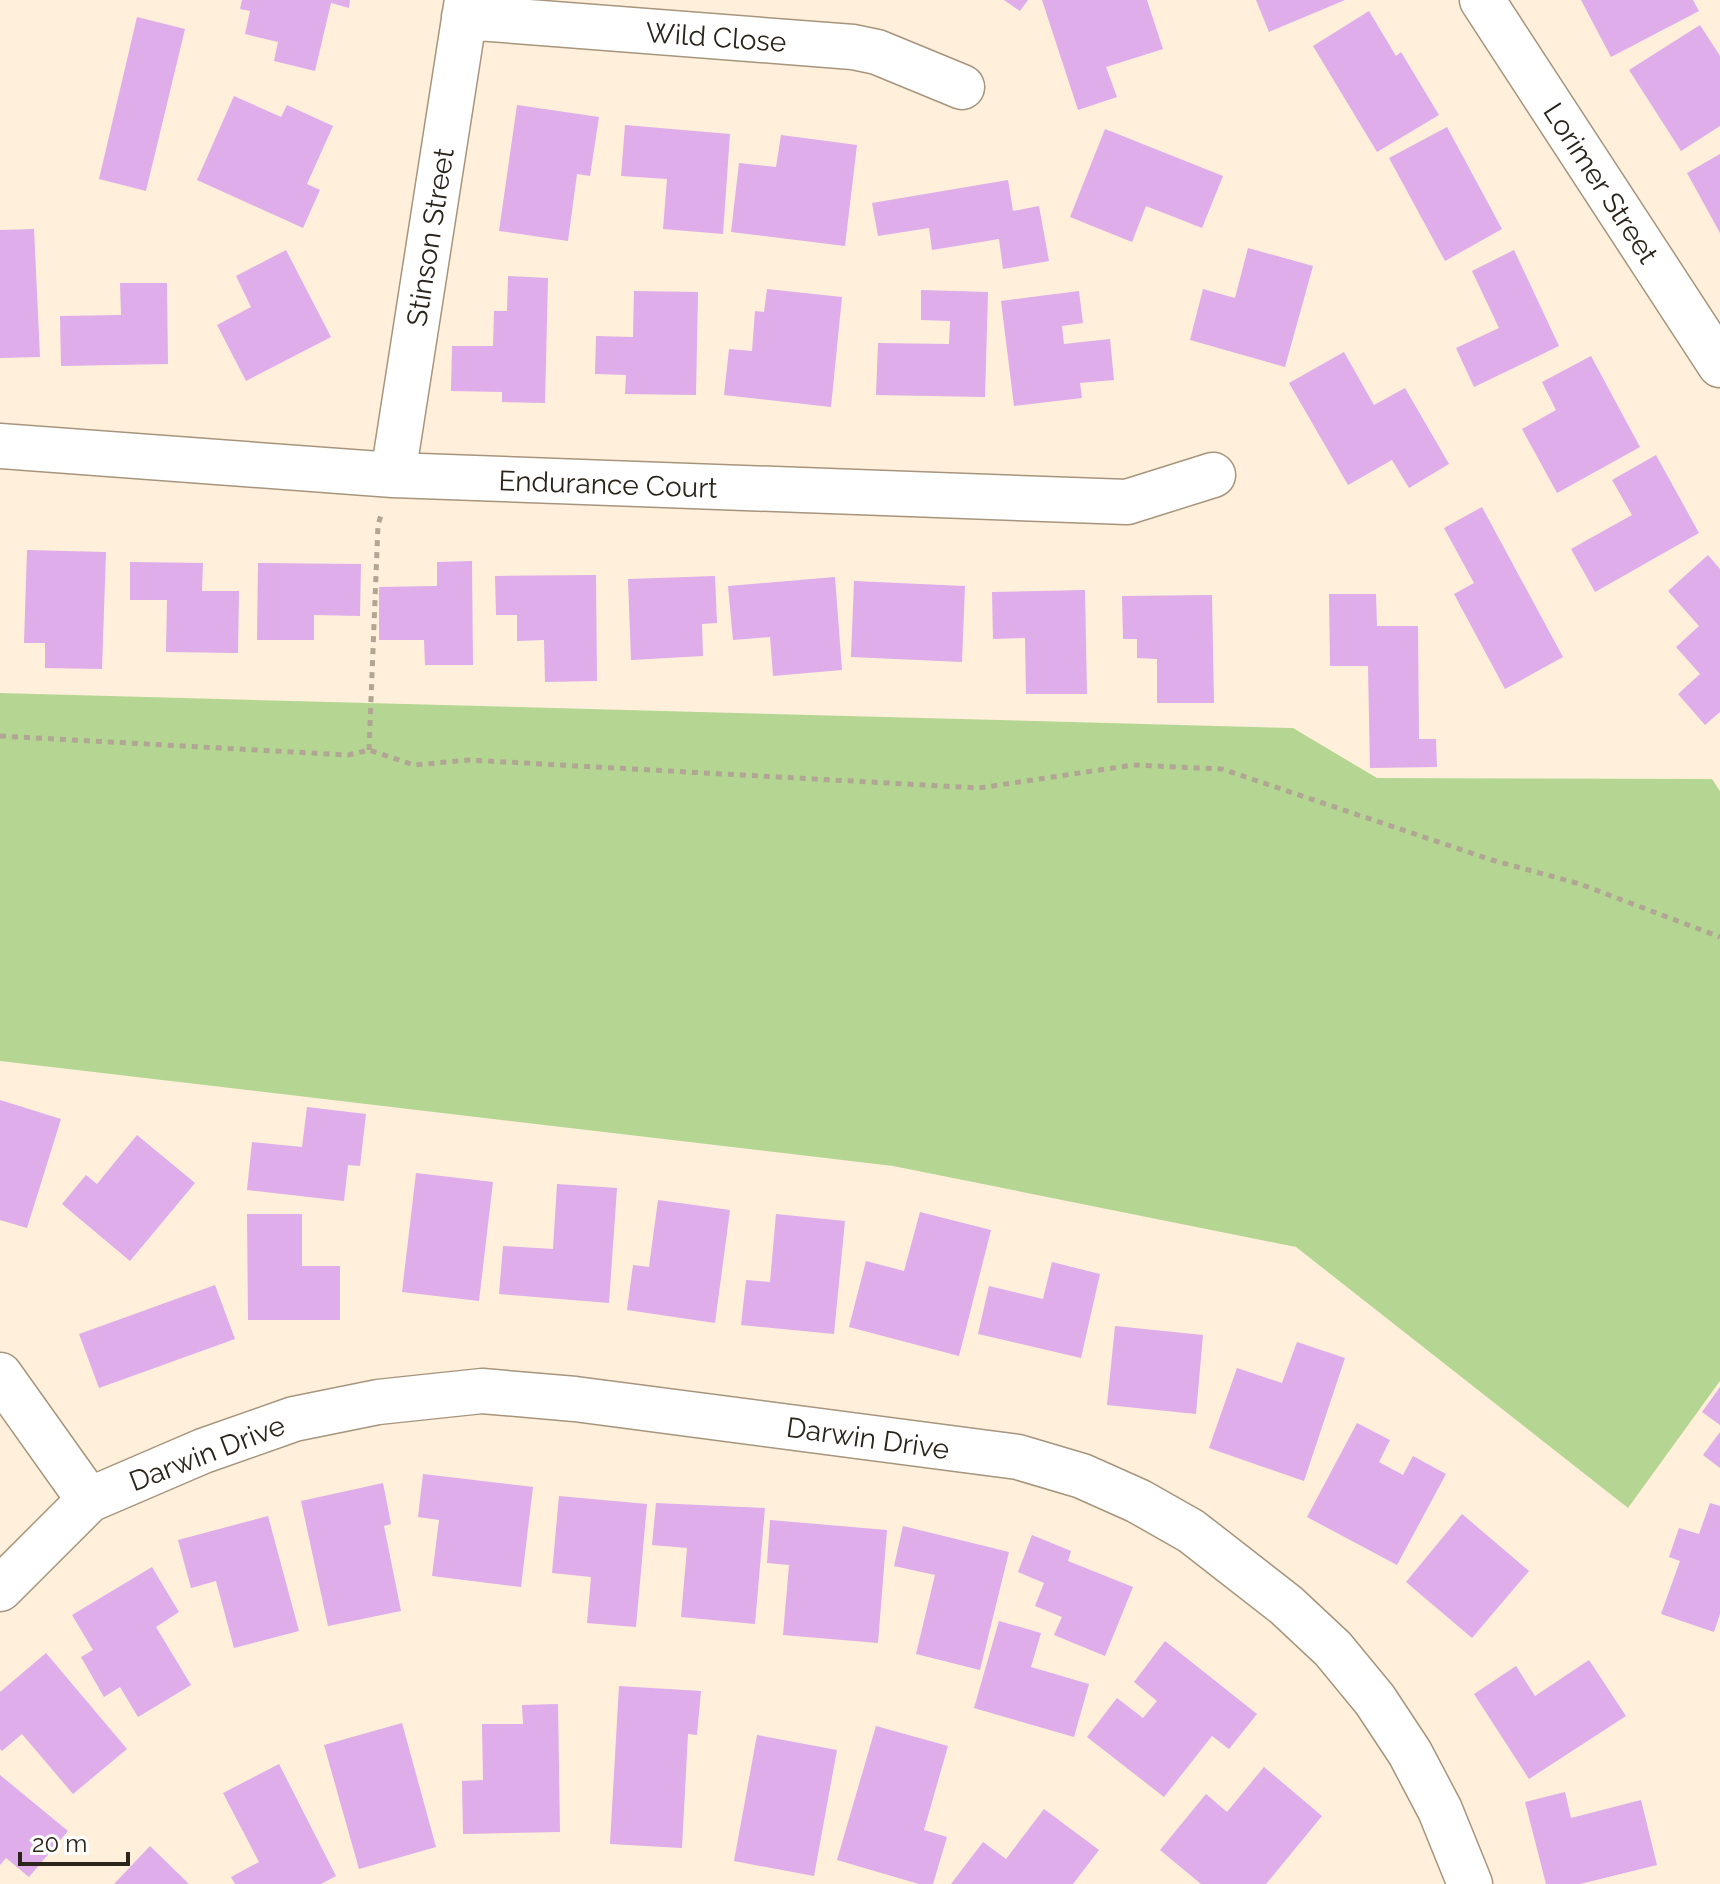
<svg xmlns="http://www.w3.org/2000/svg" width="1720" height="1884" viewBox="0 0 1720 1884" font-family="Raleway,sans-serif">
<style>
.green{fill:#b5d692}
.building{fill:#dfadea}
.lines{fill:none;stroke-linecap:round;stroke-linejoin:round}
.minor-casing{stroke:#a6957c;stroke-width:47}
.path{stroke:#b1a594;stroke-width:5;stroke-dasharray:6 6;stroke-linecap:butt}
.minor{stroke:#fff;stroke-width:44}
.labels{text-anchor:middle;stroke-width:7;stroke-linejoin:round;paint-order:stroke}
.street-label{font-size:28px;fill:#2a241a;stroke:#fff}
</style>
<rect width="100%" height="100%" fill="#ffefdb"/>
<path class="green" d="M0,693L1293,728L1377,778L1712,779L1720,791V1381L1628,1508L1296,1247L893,1166L0,1061Z"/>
<path class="building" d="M242,0H350L349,8L331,3L315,71L274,61L278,42L245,34L250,11L240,9Z
M1004,0H1028L1020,11Z
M1042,0H1147L1163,49L1106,67L1117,97L1078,110Z
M1256,0H1345L1269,32Z
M1581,0H1693L1699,11L1611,57Z
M1369,11L1396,56L1401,52L1439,115L1377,152L1313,46Z
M137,17L185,29L146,191L99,179Z
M1700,25L1720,56V126L1681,151L1629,70Z
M234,96L281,117L287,105L333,126L307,184L320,190L303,228L197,180Z
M517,105L599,117L590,176L577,174L568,241L499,231Z
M625,125L730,134L723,234L663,229L667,179L621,176Z
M1447,127L1502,229L1445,261L1389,158Z
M1105,129L1223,176L1202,228L1146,206L1132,242L1070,217Z
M781,135L857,145L845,246L731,232L739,163L776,167Z
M1720,154V233L1687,173Z
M1008,180L1013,211L1039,206L1049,261L1003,269L999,239L932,250L929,228L878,236L872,203Z
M34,229L40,357L0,358V230Z
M1248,248L1313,266L1285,367L1190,340L1203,289L1235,298Z
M286,250L331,337L246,381L217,325L251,307L236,276Z
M1514,250L1559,346L1474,387L1456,348L1499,328L1472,271Z
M508,276L548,278L545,403L502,402V392L451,391L452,346H493L494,311H507Z
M120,283H167L168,364L61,366L60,316L121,315Z
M767,289L842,297L831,407L724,395L729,349L752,351L755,311L764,312Z
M921,290L988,292L985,397L876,395L878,343L949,344L950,321L921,320Z
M634,291L698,292L696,395L625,394L626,375L595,374L596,336L633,337Z
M1079,291L1083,323L1062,326L1064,344L1110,339L1114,380L1080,383L1082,398L1014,406L1001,301Z
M1344,352L1374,405L1405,388L1449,464L1409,488L1392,460L1348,485L1289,383Z
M1591,356L1640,447L1557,493L1522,429L1556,410L1542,382Z
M1656,455L1699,533L1595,592L1571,549L1632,515L1612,480Z
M1482,507L1563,657L1505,689L1454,594L1474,583L1444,528Z
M27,550L106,552L102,669L45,668V643H24Z
M1708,555L1720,569V712L1705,725L1678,694L1700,674L1676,647L1699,626L1668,591Z
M472,561L473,665H425L424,640H379V587L437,586V562Z
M130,562L203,563L202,591H239L238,653L166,652L167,600H130Z
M258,563L361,564L360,616L314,615V640H257Z
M596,575L597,681L545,682L544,640L517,641V615H496L495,576Z
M715,576L717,623L702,624L703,656L631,660L628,579Z
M835,577L842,670L773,676L770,637L733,640L728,586Z
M854,581L965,586L962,662L851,657Z
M1085,590L1087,694H1026L1025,638L993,639L992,592Z
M1329,594H1376L1377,626H1418L1419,739H1436L1437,767L1370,768L1368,666H1330Z
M1212,595L1214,703H1157V659L1137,658V639H1123L1122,596Z
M0,1100L61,1119L27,1228L0,1220Z
M307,1107L366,1114L360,1166L348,1165L344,1201L247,1190L252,1142L302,1147Z
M137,1135L195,1183L130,1261L62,1204L86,1175L97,1184Z
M416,1173L493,1182L479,1301L402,1292Z
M557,1184L617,1188L609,1303L499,1294L503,1246L553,1249Z
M658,1200L730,1210L715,1323L627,1310L633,1265L649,1267Z
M920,1212L991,1230L959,1356L849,1327L866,1261L904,1271Z
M247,1214H302V1266H340V1320H248Z
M776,1214L845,1221L834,1334L741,1325L746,1280L770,1282Z
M1052,1262L1100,1274L1081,1358L978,1334L989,1286L1043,1299Z
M215,1285L235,1339L99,1388L79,1334Z
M1115,1326L1203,1335L1196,1414L1107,1405Z
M1297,1342L1345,1358L1304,1481L1209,1448L1237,1368L1282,1383Z
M1720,1387V1425L1702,1412Z
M1357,1423L1390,1440L1379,1462L1403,1475L1413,1456L1446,1474L1397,1565L1307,1517Z
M1720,1432V1468L1703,1455Z
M423,1474L533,1487L521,1587L432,1576L439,1520L418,1517Z
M383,1483L391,1524L384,1526L401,1611L328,1626L301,1501Z
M559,1496L647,1504L636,1627L587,1623L591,1577L552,1573Z
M656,1503L765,1508L755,1624L681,1617L687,1548L652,1545Z
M1710,1503L1720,1506V1614L1714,1632L1661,1614L1680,1561L1669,1557L1679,1528L1699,1534Z
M1462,1514L1529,1571L1472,1638L1406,1582Z
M268,1516L299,1631L234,1648L216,1581L191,1588L178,1540Z
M770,1520L887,1530L878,1643L783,1635L789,1565L767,1563Z
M903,1526L1009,1552L980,1670L916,1654L935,1575L894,1566Z
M1032,1535L1071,1551L1068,1561L1133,1587L1105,1656L1054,1635L1062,1617L1035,1606L1044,1583L1018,1572Z
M152,1567L179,1612L156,1627L191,1685L138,1717L120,1687L104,1697L81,1657L93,1650L72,1615Z
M999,1621L1041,1633L1031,1667L1089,1684L1074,1737L974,1708Z
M1165,1641L1257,1714L1229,1749L1212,1736L1164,1797L1087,1737L1117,1698L1143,1718L1157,1701L1134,1682Z
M46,1653L127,1749L73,1794L22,1734L2,1751L0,1749V1692Z
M1589,1660L1626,1716L1529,1779L1474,1694L1516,1666L1535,1696Z
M619,1686L701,1691L697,1735L688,1734L682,1848L610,1844Z
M558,1704L560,1832L463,1834L462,1781L483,1780L482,1724H523L522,1705Z
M402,1723L436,1847L359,1869L324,1745Z
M876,1726L948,1746L924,1830L947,1837L933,1884H919L837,1860Z
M757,1735L837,1750L814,1876L734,1861Z
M279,1764L336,1876L321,1884H235L231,1877L259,1862L223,1793Z
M1264,1767L1322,1816L1266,1884H1201L1160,1850L1206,1794L1227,1812Z
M0,1775L68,1831L29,1877L6,1858L0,1865Z
M1565,1792L1571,1818L1641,1800L1657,1865L1580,1884H1546L1525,1802Z
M1044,1809L1099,1850L1073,1884H951L983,1842L1006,1859Z
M150,1846L189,1884H114Z"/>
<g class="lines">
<g class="minor-casing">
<path id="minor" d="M1482,0L1720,365
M464,17L853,47L877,52L962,87
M0,446L393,475L1127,502L1213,475
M393,475L467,0
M0,1375L89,1500
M0,1589L89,1500L203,1451L294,1419L378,1402L482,1391L575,1399L1018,1457L1082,1476L1138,1501L1191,1531L1286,1605L1333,1649L1375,1700L1410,1753L1440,1810L1470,1884"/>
</g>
<path class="path" d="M0,736L348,755L369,750L414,765L469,760L979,788L1133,765L1222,769L1492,860L1580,884L1720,937
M369,750L378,525L382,512"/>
<use href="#minor" class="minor"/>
</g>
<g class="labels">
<g class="street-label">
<text transform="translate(716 37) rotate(4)" y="10">Wild Close</text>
<text transform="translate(1601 183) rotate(57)" y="10">Lorimer Street</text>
<text transform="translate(430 237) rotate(-81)" y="10">Stinson Street</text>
<text transform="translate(608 484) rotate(2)" y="10">Endurance Court</text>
<text transform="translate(868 1438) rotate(8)" y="10">Darwin Drive</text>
<text transform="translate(207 1453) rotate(-21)" y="10">Darwin Drive</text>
</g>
</g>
<path d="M20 1852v12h108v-12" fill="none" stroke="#2a241a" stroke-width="4"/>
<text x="32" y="1852" font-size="24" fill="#2a241a" stroke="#ffffff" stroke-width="6" paint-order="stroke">20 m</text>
</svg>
